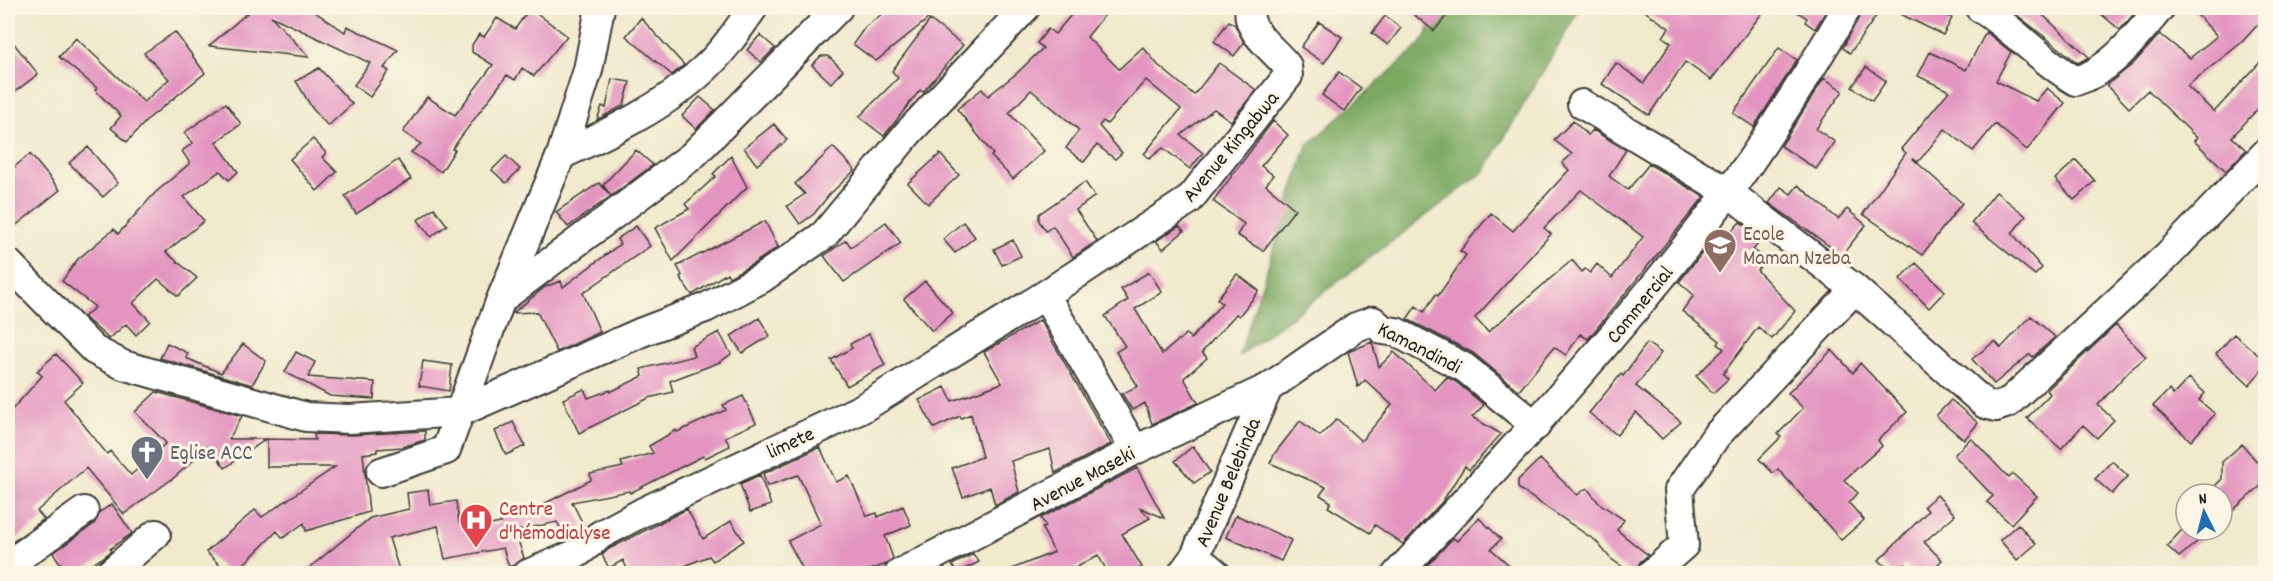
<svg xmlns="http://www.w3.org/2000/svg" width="2273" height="581" viewBox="0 0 2273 581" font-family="Dekko,sans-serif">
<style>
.forest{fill:#7aa962;stroke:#4b623f;stroke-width:1.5}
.building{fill:#e394c0;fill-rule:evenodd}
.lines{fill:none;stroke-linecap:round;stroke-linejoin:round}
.minor-casing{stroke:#3c3b36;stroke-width:32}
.minor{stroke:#fff;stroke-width:28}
.labels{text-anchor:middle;stroke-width:6;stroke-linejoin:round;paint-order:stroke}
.street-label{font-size:21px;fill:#1c1c1c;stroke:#fcf5e5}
.education-label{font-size:21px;fill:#785e54;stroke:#fcf5e5;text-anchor:start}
.worship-label{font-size:21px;fill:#5b616d;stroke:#fcf5e5;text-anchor:start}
.health-label{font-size:21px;fill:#be3a42;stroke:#fcf5e5;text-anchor:start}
</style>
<rect width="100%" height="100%" fill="#fcf5e5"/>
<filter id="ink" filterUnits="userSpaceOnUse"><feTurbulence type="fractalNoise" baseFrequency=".0167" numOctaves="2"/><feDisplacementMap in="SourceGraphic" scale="12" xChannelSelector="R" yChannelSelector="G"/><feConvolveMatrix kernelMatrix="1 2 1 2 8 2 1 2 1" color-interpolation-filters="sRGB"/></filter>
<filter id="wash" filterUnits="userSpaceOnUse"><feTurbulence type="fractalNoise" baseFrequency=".008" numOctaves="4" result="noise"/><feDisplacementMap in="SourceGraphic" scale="24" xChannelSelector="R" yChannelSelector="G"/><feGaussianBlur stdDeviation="1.35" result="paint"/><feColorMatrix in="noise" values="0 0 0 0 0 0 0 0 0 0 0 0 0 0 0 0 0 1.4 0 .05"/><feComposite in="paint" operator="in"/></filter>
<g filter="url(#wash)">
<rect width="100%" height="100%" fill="#f0e9cc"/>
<path class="forest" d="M1440,8H1580L1484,172L1239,356L1307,146L1421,44Z"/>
<g id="blocks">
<path class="building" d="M253,8H309L345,32L347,26L398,50L384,68L389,71L370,97L354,85L370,63L271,16L309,57L209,46Z
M530,8L567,36L534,76L522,68L515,80L507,75L452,149L455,150L441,172L411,152L421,144L403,132L427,97L455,115L493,65L472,52V45L479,34L484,37L497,18L515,29Z
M890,8H930L924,15L929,18L876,61L853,44L865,27Z
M1077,8H1110L1087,37L1119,69L1143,47L1158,65L1194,95L1219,63L1256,90L1231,121L1214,109L1181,135L1203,153L1190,169L1163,148L1149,159L1144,154L1181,109L1146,80L1107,124L1103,121L1099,126L1122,153L1115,159L1097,145L1084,162L1066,148L1079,130L1031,90L1009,113L1044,151L1013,179L991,156L993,154L957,109L982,89L988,96L1017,73L1043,48L1037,43L1048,29L1055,34Z
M1406,8H1453L1434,31Z
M1640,8H1766L1711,80L1685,62L1649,115L1602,84L1616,63L1644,83L1671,43L1663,37L1669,28Z
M1791,8H1828L1815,29L1805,22L1807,18Z
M1863,8H1882L1850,53L1843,48Z
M1888,8H1932L1952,18L1943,35Z
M2008,8H2035L2089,57L2078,63Z
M2094,8H2139L2120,30Z
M2191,8H2265V17L2241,43L2187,86L2214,112L2265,57V101L2232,137L2246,150L2226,171L2194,141L2197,138L2148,90L2129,108L2107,85L2134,63L2160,34L2190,58L2217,36Z
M1385,16L1401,28L1388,45L1372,33Z
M641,18L684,65L672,75L626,36Z
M930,20L963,45L923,92L920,90L884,136L859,117L898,78L892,71Z
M1229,21L1235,25L1244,43L1234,56L1214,41Z
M1319,22L1342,37L1324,63L1301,47Z
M175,32L205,73L148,119L127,142L111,128L121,116L95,90L97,88L59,57L76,38L144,102L169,79L144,53Z
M1986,32L2011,52L1996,81L2036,101L2047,88L2065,103L2027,150L1995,124L1973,151L1945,129L1918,162L1912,158L1962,203L1922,255L1863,214L1906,153L1901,149L1949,91L1918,76L1930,52L1966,70Z
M760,35L775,48L761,62L747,50Z
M8,36L38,74L8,97Z
M1779,48L1797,60L1754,127L1733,113Z
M821,56H828L843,70L831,83L812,65Z
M1866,67L1886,81L1872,101L1852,87Z
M319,68L352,104L328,126L312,108L296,81Z
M1339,72L1361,88L1344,111L1322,95Z
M1824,78L1843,91L1816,129L1835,142L1816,169L1781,146Z
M612,79L630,82L624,105L597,120L602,106L606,108Z
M700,97L715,110L696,129L682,116Z
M226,103L241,124L216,142L238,172L229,180L220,171L184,197L204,221L166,252L197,278L178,296L158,279L133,303L150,321L136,335L126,324L109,339L84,317L95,307L62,281L78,259L114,229L118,234L155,193L190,163L182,151L193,143L184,133Z
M1273,121L1288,135L1261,166L1273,175L1266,185L1295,209L1263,251L1237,235L1244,224L1213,201Z
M1573,121L1588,135L1593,130L1626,150L1609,176L1628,190L1649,164L1704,197L1588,339L1580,334L1566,355L1554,347L1519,391L1473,353L1407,319L1416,306L1424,312L1436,294L1438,296L1466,255L1460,251L1491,213L1513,231L1569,170L1562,163L1572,154L1554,140ZM1581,190L1643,237L1612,278L1597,264L1590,273L1585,269L1582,272L1572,260L1488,332L1475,318L1551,234L1544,228Z
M774,124L787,140L757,165L744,148Z
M313,139L326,153L322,157L337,172L317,191L290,159Z
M88,147L118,183L103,197L69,163Z
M833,147L855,170L829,195L814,214L800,224L787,206L805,194L795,184Z
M636,150L653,165L611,196L603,185Z
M30,154L60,190L8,232V172Z
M940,154L959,175L928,204L908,183Z
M506,156L520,169L506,183L492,170Z
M731,156L747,187L673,261L655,228L689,209L685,204L716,176L713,174Z
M398,160L411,179L356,214L345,196Z
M2076,160L2095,181L2074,200L2055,179Z
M1085,182L1095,196L1076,210L1097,241L1073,257L1053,226L1046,231L1039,221V214Z
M599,183L611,196L568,227L556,212Z
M1798,185L1838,219L1847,209L1866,225L1842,255L1769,203L1781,187L1791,194Z
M1996,192L2026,216L2012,233L2042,268L2035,275L1971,223Z
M434,208L447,225L431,237L418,220Z
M765,221L778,247L753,264L729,277L727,273L692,295L680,277L682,275L677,266Z
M886,222L901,243L844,282L824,256L846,240L851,247Z
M963,222L975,237L955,253L943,239Z
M1740,222L1762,239L1753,250L1767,259L1757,270L1795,311L1772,339L1758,327L1723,374L1728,379L1713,393L1696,376L1724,349L1718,344L1720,341L1682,311L1694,295L1679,282L1722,228L1729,234Z
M636,226L650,246L583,293L600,332L557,352L537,312L513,313L545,287L561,281L563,287L620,244L617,239Z
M1179,226L1184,231L1163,249L1156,241Z
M1013,240L1021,256L1002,265L994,249Z
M1916,263L1945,291L1929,308L1900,279Z
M1149,272L1162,292L1135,309L1162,354L1186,334L1191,339L1222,303L1217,299L1237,274L1259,291L1239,316L1236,314L1202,352L1207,358L1184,378L1198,403L1152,424L1145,403L1132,410L1122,394L1138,386L1116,352L1125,346L1105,316L1128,300L1121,289Z
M925,281L953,313L932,331L904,299Z
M2031,316L2055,337L2033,357L2030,354L1994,384L1972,359L1995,341L2001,348Z
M759,318L770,336L742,353L731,336Z
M1040,320L1111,444L1055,473L1050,449L1011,461L1019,492L995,505L990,487L963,497L952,468L982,457L971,414L961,418L960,416L934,428L919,400L945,387L952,401L1002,383L984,352Z
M2116,325L2146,357L2130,370L2098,405L2114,420L2097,438L2083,425L2061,449L2027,418L2050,394L2047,390Z
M719,332L731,354L720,362L670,381L673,392L649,398L579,433L563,399L584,389L588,398L610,390V392L643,376L641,369L694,356L691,347Z
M869,334L885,365L847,386L831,360L852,348L850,344Z
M2234,334L2265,361V367L2249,385L2216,354Z
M1372,342L1379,367L1394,352L1435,390L1447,377L1456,382L1484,405L1472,417L1501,434L1469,470L1465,466L1442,502L1403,544L1375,525L1370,533L1328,507L1331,502L1320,495L1326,487L1270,463L1275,453L1300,421L1320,436L1337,419L1361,441L1392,405L1365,380L1358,387L1348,352Z
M167,343L188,353L186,358L221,373L243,344L266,361L252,385L160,358Z
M1647,343L1661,353L1636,386L1681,422L1662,439L1636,412L1617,435L1589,413L1621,374L1623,376Z
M1832,350L1853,373L1860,363L1907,412L1878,440L1882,446L1844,480L1858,493L1849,503L1864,520L1841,540L1778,469L1773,473L1759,459L1781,437L1778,434L1803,408L1788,393Z
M296,352L315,362L308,377L375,382L374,399L330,396L285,372Z
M56,354L83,383L64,400L107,454L110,451L131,475L166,443L135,412L156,392L242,416L229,439H266L225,468L209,446L176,476L124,514L86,468L37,511L44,519L8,545V414L42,376L37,371Z
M423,361L452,365L449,391L419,386Z
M2189,378L2205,393L2199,400L2215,414L2191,441L2153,406L2169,390L2173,395Z
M743,396L756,423L725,437L730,446L705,458L703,456L630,493L629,491L572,502L584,526L567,540L557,522L515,531L524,558L514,565L509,567L503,548L445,559L438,526L389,538L400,573H303L370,518L409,509L407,493L428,490L430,505L456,501L459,522L464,521L466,530L501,523L499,516L536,508L591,480L590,474L623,467L621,462L653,453L649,446L676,430L677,432L726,410L723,405Z
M1951,400L1978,423L1964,440L1936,416Z
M513,422L525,446L506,455L495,431Z
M425,431V440L402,447L377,449V452L363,454L369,512L306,531L304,523L283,538L277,531L235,573H228L206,552L255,510L262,517L335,467H267V439L315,440L314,434L351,435Z
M1971,438L2009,478L2013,474L2037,496L2011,524L1987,502L1993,496L1954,455Z
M2242,444L2265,471V482L2222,520V494H2207L2222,479V462Z
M1193,446L1210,472L1194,483L1175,461Z
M820,447L836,482L849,476L867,516L877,513L878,517L903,506L911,525L885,536L893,558L887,564L861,573H805L788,541L821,524L798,475L767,486L763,474Z
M1540,459L1577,495L1587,488L1599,503L1624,520L1617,530L1648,555L1640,562L1635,573H1631L1610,558L1596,541L1518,488V480Z
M2112,461L2128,476L2112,494L2095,479Z
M1137,468L1164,518L1139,507L1150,518L1122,534L1142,567L1132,573H1108L1098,555L1067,573H1002L1054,552L1042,528L1046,527L1041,518Z
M760,475L771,505L750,512L740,484Z
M1937,495L1955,515L1924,542L1942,560L1929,573H1915L1905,564L1897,573H1893L1879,560L1928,511L1924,506Z
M112,504L132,533L110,549L111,551L104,557L78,573H67L53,553L94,524L100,512Z
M687,509L703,539L731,521L744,541L713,561L709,556L667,573H629L623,560L609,568L602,555L609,549Z
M1236,515L1291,540L1281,561L1226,537Z
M1479,518L1501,539L1491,549L1508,564L1499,573H1420L1453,538L1457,541Z
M2018,524L2036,544L2017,560L2000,540Z
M2182,530H2211L2179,557L2167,546Z
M973,554L979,562L957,573L952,565Z"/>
</g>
</g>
<g filter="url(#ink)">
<use href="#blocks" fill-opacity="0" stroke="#3c3b36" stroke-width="1.5"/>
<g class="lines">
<g class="minor-casing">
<path id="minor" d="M1980,8C2014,29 2041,61 2076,81C2112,70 2136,36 2160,8
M1582,104L1728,192L1855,289L1985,404L1996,407L2008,403L2168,255L2266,153
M561,155C611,132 664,107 704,69C723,52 739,28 753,8
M8,263L94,350L123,365L306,417L350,419L460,412L642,332L705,308L762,278L824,235L908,133L1025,8
M1045,295L1135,450
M502,297L561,155L588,70L600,8
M381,472L446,450L501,299L692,156L838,8
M1195,556L1216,574
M8,565L84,511
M109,574L156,534
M528,574L578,553L600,535L643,512L861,409L1045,295L1189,200L1288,76L1287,66C1274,49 1245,31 1250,8
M899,574L1135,450L1268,388L1356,327L1373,321L1383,330L1396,332L1465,368L1536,426
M1182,574L1195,556L1268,388
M1397,574C1512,452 1625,328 1727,194C1771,135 1810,71 1847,8
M1651,574L1684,545L1679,490L1716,436L1855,289"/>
</g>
<use href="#minor" class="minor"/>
</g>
</g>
<defs>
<g id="school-pin" transform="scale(1.725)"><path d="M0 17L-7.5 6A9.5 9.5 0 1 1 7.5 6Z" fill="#8d6e63" stroke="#fcf5e5"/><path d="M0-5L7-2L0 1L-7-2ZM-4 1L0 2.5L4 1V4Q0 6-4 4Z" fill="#fff"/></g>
<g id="church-pin" transform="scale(1.725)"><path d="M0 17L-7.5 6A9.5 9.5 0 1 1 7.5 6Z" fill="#6b7280" stroke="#fcf5e5"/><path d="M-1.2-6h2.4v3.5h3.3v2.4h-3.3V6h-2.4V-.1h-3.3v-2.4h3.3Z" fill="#fff"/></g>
<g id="hospital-pin" transform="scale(1.725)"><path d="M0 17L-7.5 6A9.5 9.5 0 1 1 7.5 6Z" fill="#e0444e" stroke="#fcf5e5"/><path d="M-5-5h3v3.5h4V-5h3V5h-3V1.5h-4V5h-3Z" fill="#fff"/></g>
</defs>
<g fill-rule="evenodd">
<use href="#school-pin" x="1720" y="245"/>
<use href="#church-pin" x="147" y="452"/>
<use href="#hospital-pin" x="476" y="520"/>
</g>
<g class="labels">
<g class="street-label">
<text transform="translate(1230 146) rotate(-50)" y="7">Avenue Kingabwa</text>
<text transform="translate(1639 304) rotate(-51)" y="7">Commercial</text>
<text transform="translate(1420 347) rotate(27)" y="7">Kamandindi</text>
<text transform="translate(790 442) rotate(-25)" y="7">limete</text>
<text transform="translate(1082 478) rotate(-28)" y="7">Avenue Maseki</text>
<text transform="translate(1227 482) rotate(-67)" y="7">Avenue Belebinda</text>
</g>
<g class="education-label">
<text x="1743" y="240">Ecole<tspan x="1743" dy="24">Maman Nzeba</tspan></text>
</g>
<g class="worship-label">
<text x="170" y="459">Eglise ACC</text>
</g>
<g class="health-label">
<text x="499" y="515">Centre<tspan x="499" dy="24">d'hémodialyse</tspan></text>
</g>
</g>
<rect width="2273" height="581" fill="none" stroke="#fcf5e5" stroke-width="30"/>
<g transform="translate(2204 512) rotate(354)"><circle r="28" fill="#fcf5e5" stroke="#a29e95" stroke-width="1.5"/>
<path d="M0-4.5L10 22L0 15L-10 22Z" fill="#1f6fb2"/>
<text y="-9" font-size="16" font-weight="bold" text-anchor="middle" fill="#1c1c1c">N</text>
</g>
</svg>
